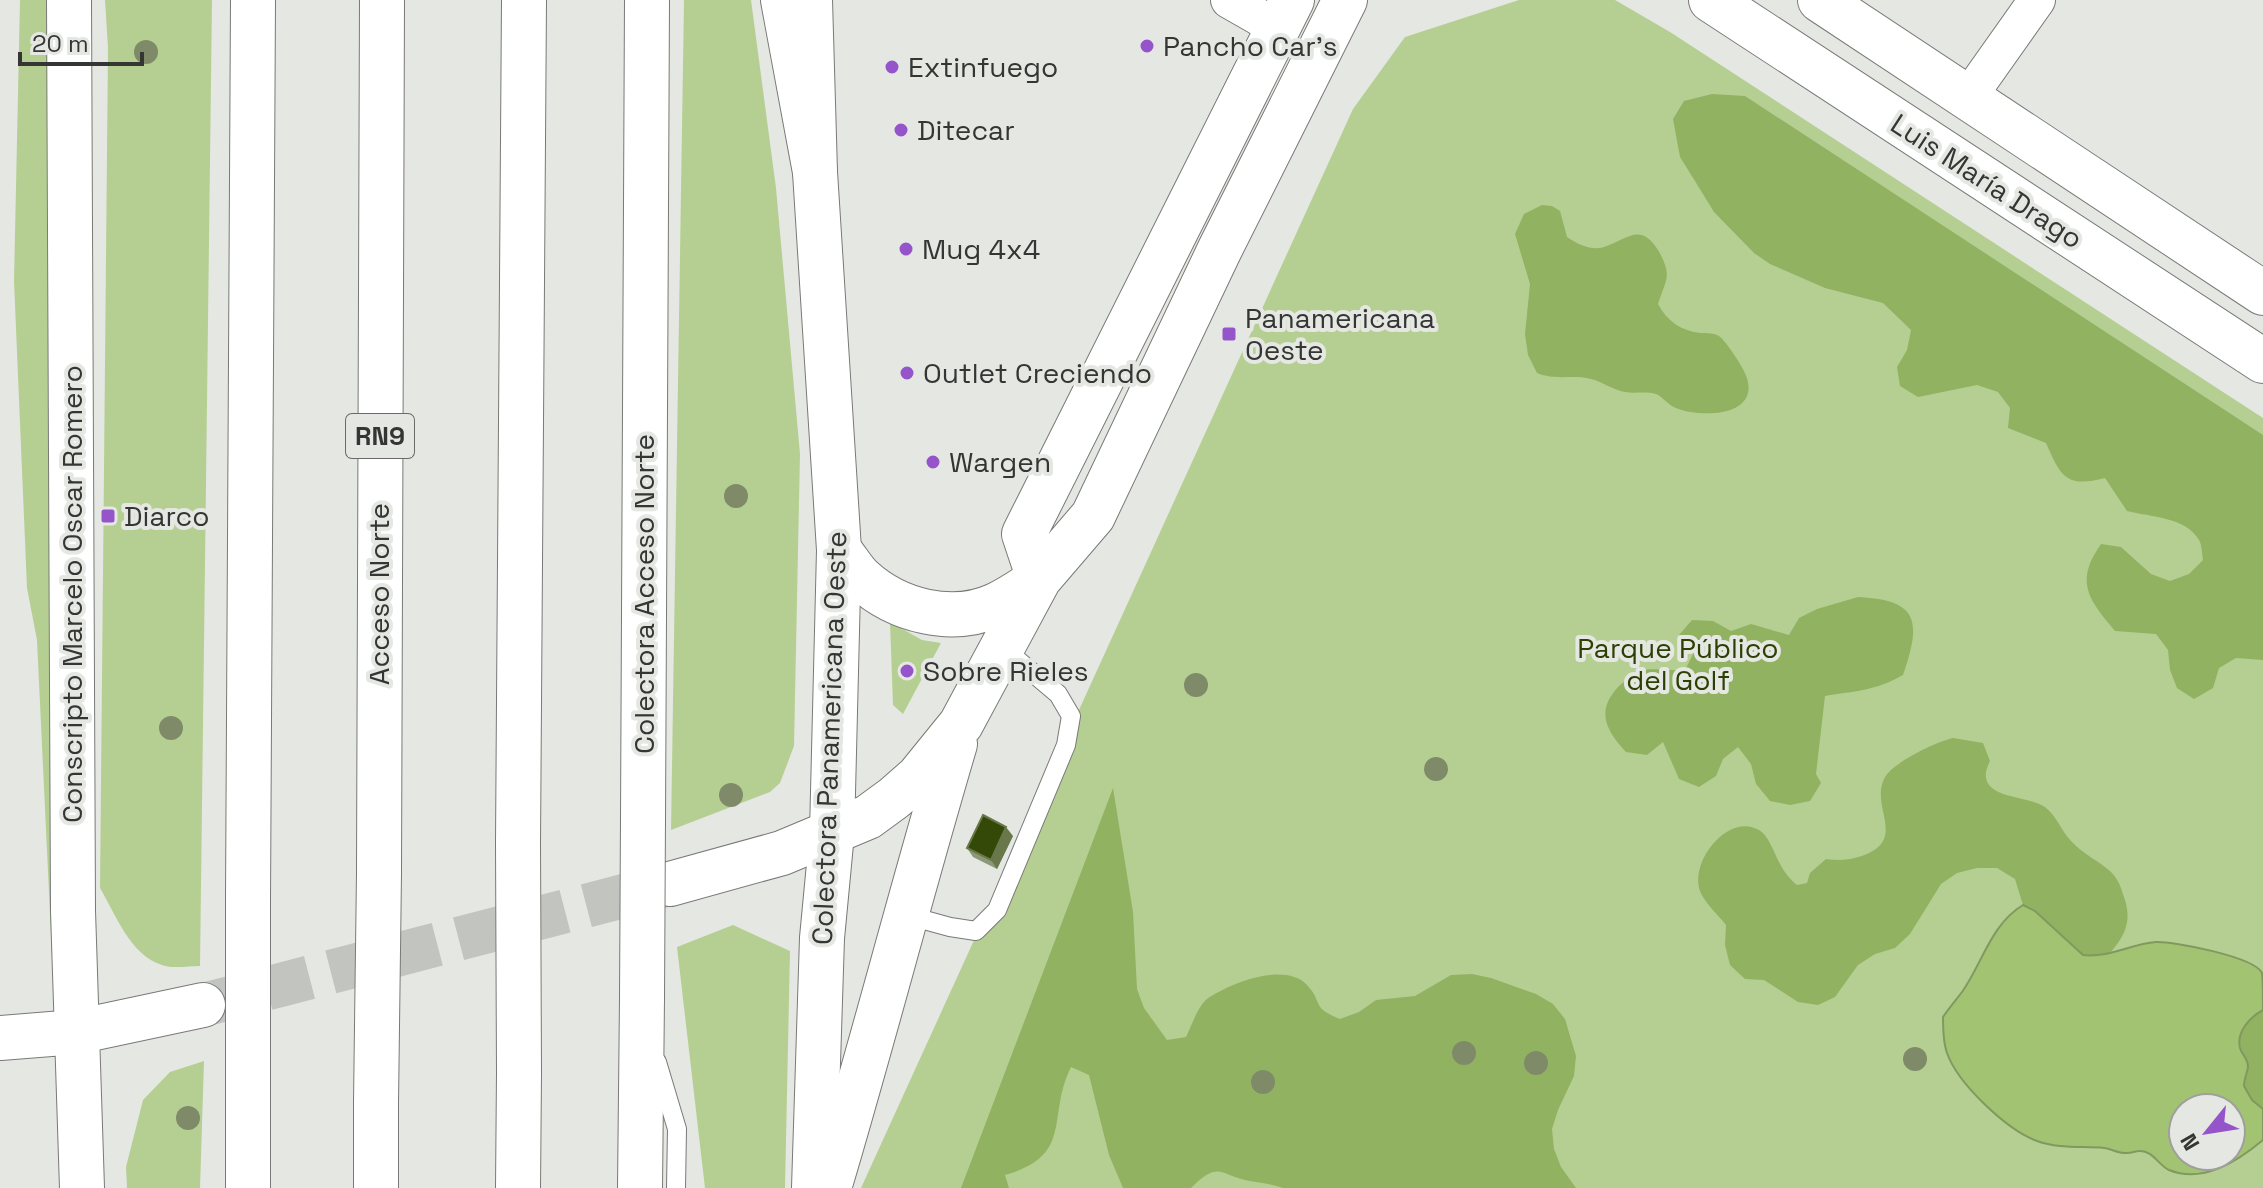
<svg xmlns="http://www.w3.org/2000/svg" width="2263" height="1188" viewBox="0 0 2263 1188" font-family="'Space Grotesk',sans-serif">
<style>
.green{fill:#b5cf92;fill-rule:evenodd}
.forest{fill:#91b261}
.water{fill:#a2c372;stroke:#81995f;stroke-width:2;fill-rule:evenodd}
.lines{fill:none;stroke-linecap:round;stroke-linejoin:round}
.secondary-tunnel{stroke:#c2c4c0;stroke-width:44;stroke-dasharray:44 22;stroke-linecap:butt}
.service-casing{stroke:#797a77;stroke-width:20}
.minor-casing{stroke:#797a77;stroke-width:38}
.tertiary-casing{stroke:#797a77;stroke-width:46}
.secondary-casing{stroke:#797a77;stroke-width:46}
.motorway-casing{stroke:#797a77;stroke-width:46}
.service{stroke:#fff;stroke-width:18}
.minor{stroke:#fff;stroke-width:36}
.tertiary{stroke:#fff;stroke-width:44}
.secondary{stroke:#fff;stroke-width:44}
.motorway{stroke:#fff;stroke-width:44}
.motorway-bridge-casing{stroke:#797a77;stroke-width:46;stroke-linecap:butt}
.motorway-bridge{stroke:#fff;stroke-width:44}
.tree{fill:#7f8b68}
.wall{fill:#8c9876}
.shaded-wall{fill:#69784a}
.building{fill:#344908;stroke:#69784a;stroke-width:2}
.poi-dot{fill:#9554ca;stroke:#e5e7e3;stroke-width:3}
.labels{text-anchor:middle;stroke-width:8;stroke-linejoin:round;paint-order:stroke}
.shield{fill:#e5e7e3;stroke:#6a6b68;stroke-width:2}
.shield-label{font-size:26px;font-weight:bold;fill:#353634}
.poi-label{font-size:28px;fill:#353634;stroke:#e5e7e3;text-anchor:start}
.street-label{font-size:28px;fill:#353634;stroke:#e5e7e3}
.park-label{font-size:28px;fill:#2c4003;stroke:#e5e7e3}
</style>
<rect width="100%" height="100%" fill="#e5e7e3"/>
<path class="green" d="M20,0H50L53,977L37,640L27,588L14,281Z
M105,0H212L200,966C188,966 173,969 162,965C130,955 116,915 100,888L108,48Z
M684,0H751L776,188L800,454L794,746L780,783L770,792L671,830Z
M1519,0H1615L1670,32L2263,418V1188H861L1353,109L1405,37ZM2183,1108H2231V1156H2183Z
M890,622L922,640L941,643L903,714L893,705Z
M733,925L790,951L785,1188H705L677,947Z
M204,1061L200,1188H127L126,1167L143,1100L170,1072Z"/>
<path class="forest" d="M1712,94L1745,96L2263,435V660L2236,658L2219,668L2213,688L2194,699L2177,688L2170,670L2168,650L2156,634L2115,631C2089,600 2074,582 2101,544L2121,547L2151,574L2170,581L2189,574L2203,560C2202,555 2202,545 2199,540C2186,517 2150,517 2127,511L2105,478C2066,488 2061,477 2046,443L2008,428L2010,408L1998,392L1977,385L1918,397L1900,386L1897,367L1907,350L1911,330L1883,303L1825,288L1770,264L1754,253L1714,212L1690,173L1680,157L1673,119L1684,101Z
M1542,205L1552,206L1560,211L1567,237C1577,244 1591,251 1604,247C1626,240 1640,221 1658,250C1673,276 1666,279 1658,304C1667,321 1681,331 1701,333C1707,333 1714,333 1719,336C1726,341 1740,363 1744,371C1766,416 1703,419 1676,408C1668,405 1663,397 1656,394C1646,391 1635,394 1625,392C1613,390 1603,382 1591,379C1572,374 1557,381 1537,373L1528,355L1525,334L1530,284L1515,234L1524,214Z
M1858,597C1920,600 1921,622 1903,675C1875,691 1855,691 1825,696L1816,774L1821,783L1810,801L1790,805L1770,801L1756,784L1751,764L1738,747L1723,759L1716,776L1699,787L1679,779L1663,742L1647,755L1626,752C1606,730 1595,711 1619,686C1625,681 1633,674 1640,671C1649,667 1674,671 1685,670L1694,652L1679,635L1692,620L1713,621L1731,631L1751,624L1789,635L1799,618L1817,609Z
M1953,738L1983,743L1990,761C1970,800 2027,794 2045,807C2057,816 2061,831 2072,842C2083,854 2099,861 2111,872C2120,881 2121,889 2125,900C2132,923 2124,938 2108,955H2083L2035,911L2023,905L2015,879L1997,868H1977L1957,873L1941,884L1910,934L1895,948L1875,954L1858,965L1835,997L1818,1005L1798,1002L1764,980L1745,979L1730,965L1725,945L1726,925C1718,915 1704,902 1700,891C1689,861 1729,812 1759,830C1774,839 1775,868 1797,885L1807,883L1810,873L1826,859C1843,861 1853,860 1869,853C1904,836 1871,806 1884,779C1891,763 1936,742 1953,738Z
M1113,788L1133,912L1137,989L1144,1008L1167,1040L1186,1037C1191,1027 1198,1006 1207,999C1229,984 1284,961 1307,985C1324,1003 1310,1007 1340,1019L1359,1012L1376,1000L1415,996L1451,975L1472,974L1491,978L1536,994L1553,1004L1565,1019L1576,1056L1574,1076L1558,1110L1552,1129L1554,1149L1561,1167L1576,1188H1283C1271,1184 1262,1183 1250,1181C1220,1176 1220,1159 1191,1188H1123L1109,1155L1089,1075L1071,1067C1046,1117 1075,1155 1005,1175L1009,1188H961Z
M2263,1010V1109C2253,1101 2240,1091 2244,1077C2247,1068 2248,1074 2247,1064C2246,1057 2241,1053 2240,1046C2237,1030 2250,1017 2263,1010Z"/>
<path class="water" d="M2023,905L2035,911L2083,955C2110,958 2130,944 2156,942C2173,941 2255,957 2262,973C2263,982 2263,999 2263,1010C2250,1017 2236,1032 2240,1048C2242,1055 2248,1058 2248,1067C2247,1074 2244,1079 2244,1086L2252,1100L2263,1109V1140C2238,1161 2203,1184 2169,1170C2158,1165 2153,1150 2139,1151C2135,1151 2132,1153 2127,1153C2119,1154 2112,1149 2104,1148C2082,1146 2059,1149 2037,1141C2007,1130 1958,1084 1947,1053C1943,1042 1943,1029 1943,1017C1949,1008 1956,1000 1962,992C1982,964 1991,924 2023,905ZM2183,1108H2231V1156H2183Z"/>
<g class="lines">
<path class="secondary-tunnel" d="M203,1005L670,884"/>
<g class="service-casing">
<path id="service" d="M906,915L950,927L976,931L997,910L1066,745L1071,716L1058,694L1002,647
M657,1062L677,1129L676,1188"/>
</g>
<g class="minor-casing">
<path id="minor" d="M1229,0L1278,28
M1967,99L2037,0"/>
</g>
<g class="tertiary-casing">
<path id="tertiary" d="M810,0L815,172L839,550L832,833L822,938L814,1188"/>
</g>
<g class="secondary-casing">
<path id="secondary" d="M69,0L73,911L82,1188
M1711,0L2263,361
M1820,0L2263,293
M839,550C847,559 853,571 862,579C897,611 952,625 996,605C1011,598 1025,588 1039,579
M1039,579L1024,534L1292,0
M670,884L782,853L868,817L894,798L918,777L961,724L1039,579L1093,516L1219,251L1345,0
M0,1038L76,1032L203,1005
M829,1188C873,1041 911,892 955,744"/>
</g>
<g class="motorway-casing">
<path id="motorway" d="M783,0L815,172
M643,819L647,0
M518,843L524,0
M379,873L382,0
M248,899L253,0
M248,1088V1188
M376,1188V1103
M518,1188L519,1073
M640,1188L642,998"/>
</g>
<use href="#service" class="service"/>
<use href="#minor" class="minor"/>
<use href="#tertiary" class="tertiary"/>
<use href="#secondary" class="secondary"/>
<use href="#motorway" class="motorway"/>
<g class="motorway-bridge-casing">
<path id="motorway-bridge" d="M518,843L519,1073
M642,998L643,819
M248,1088V899
M376,1103L379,873"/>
</g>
<use href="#motorway-bridge" class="motorway-bridge"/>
</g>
<g class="tree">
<circle cx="146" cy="52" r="12"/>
<circle cx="736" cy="496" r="12"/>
<circle cx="1196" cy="685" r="12"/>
<circle cx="171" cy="728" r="12"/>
<circle cx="1436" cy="769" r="12"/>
<circle cx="731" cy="795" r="12"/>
<circle cx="1464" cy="1053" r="12"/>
<circle cx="1915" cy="1059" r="12"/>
<circle cx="1536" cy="1063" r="12"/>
<circle cx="1263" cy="1082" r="12"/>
<circle cx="188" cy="1118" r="12"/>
</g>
<path class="wall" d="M1013,836L997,869L973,857L967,848Z"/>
<path class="shaded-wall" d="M1006,827L1013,836L997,869L991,860Z"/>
<path class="building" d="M983,815L1006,827L991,860L967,848Z"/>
<g class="poi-dot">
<circle cx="1147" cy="46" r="8"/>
<circle cx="892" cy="67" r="8"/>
<circle cx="901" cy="130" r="8"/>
<circle cx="906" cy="249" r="8"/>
<rect x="1221" y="326" width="16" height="16" rx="4"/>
<circle cx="907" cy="373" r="8"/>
<circle cx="933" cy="462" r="8"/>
<rect x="100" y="508" width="16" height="16" rx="4"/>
<circle cx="907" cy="671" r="8"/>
</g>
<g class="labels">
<rect class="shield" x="346" y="414" width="68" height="44" rx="6"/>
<g class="shield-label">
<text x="380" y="445">RN9</text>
</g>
<g class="poi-label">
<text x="1163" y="56">Pancho Car's</text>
<text x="908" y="77">Extinfuego</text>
<text x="917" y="140">Ditecar</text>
<text x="922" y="259">Mug 4x4</text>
<text x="1245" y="328">Panamericana<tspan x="1245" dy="32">Oeste</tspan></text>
<text x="923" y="383">Outlet Creciendo</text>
<text x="949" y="472">Wargen</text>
<text x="124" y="526">Diarco</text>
<text x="923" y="681">Sobre Rieles</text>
</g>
<g class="street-label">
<text transform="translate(1987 181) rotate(33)" y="10">Luis María Drago</text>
<text transform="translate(72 594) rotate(-90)" y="10">Conscripto Marcelo Oscar Romero</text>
<text transform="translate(379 594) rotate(-90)" y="10">Acceso Norte</text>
<text transform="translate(644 594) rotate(-90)" y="10">Colectora Acceso Norte</text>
<text transform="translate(829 738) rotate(-88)" y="10">Colectora Panamericana Oeste</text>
</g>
<g class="park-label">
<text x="1678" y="658">Parque Público<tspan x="1678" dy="32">del Golf</tspan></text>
</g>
</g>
<g transform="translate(2207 1132) rotate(240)"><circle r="38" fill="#e5e7e3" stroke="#9fa09d" stroke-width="2"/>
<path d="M0-6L14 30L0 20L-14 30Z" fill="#9554ca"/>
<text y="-12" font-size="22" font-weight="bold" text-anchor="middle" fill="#353634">N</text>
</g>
<path d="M20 52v12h122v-12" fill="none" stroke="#353634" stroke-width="4"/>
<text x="32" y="52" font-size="24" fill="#353634" stroke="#e5e7e3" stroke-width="6" paint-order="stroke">20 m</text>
</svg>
